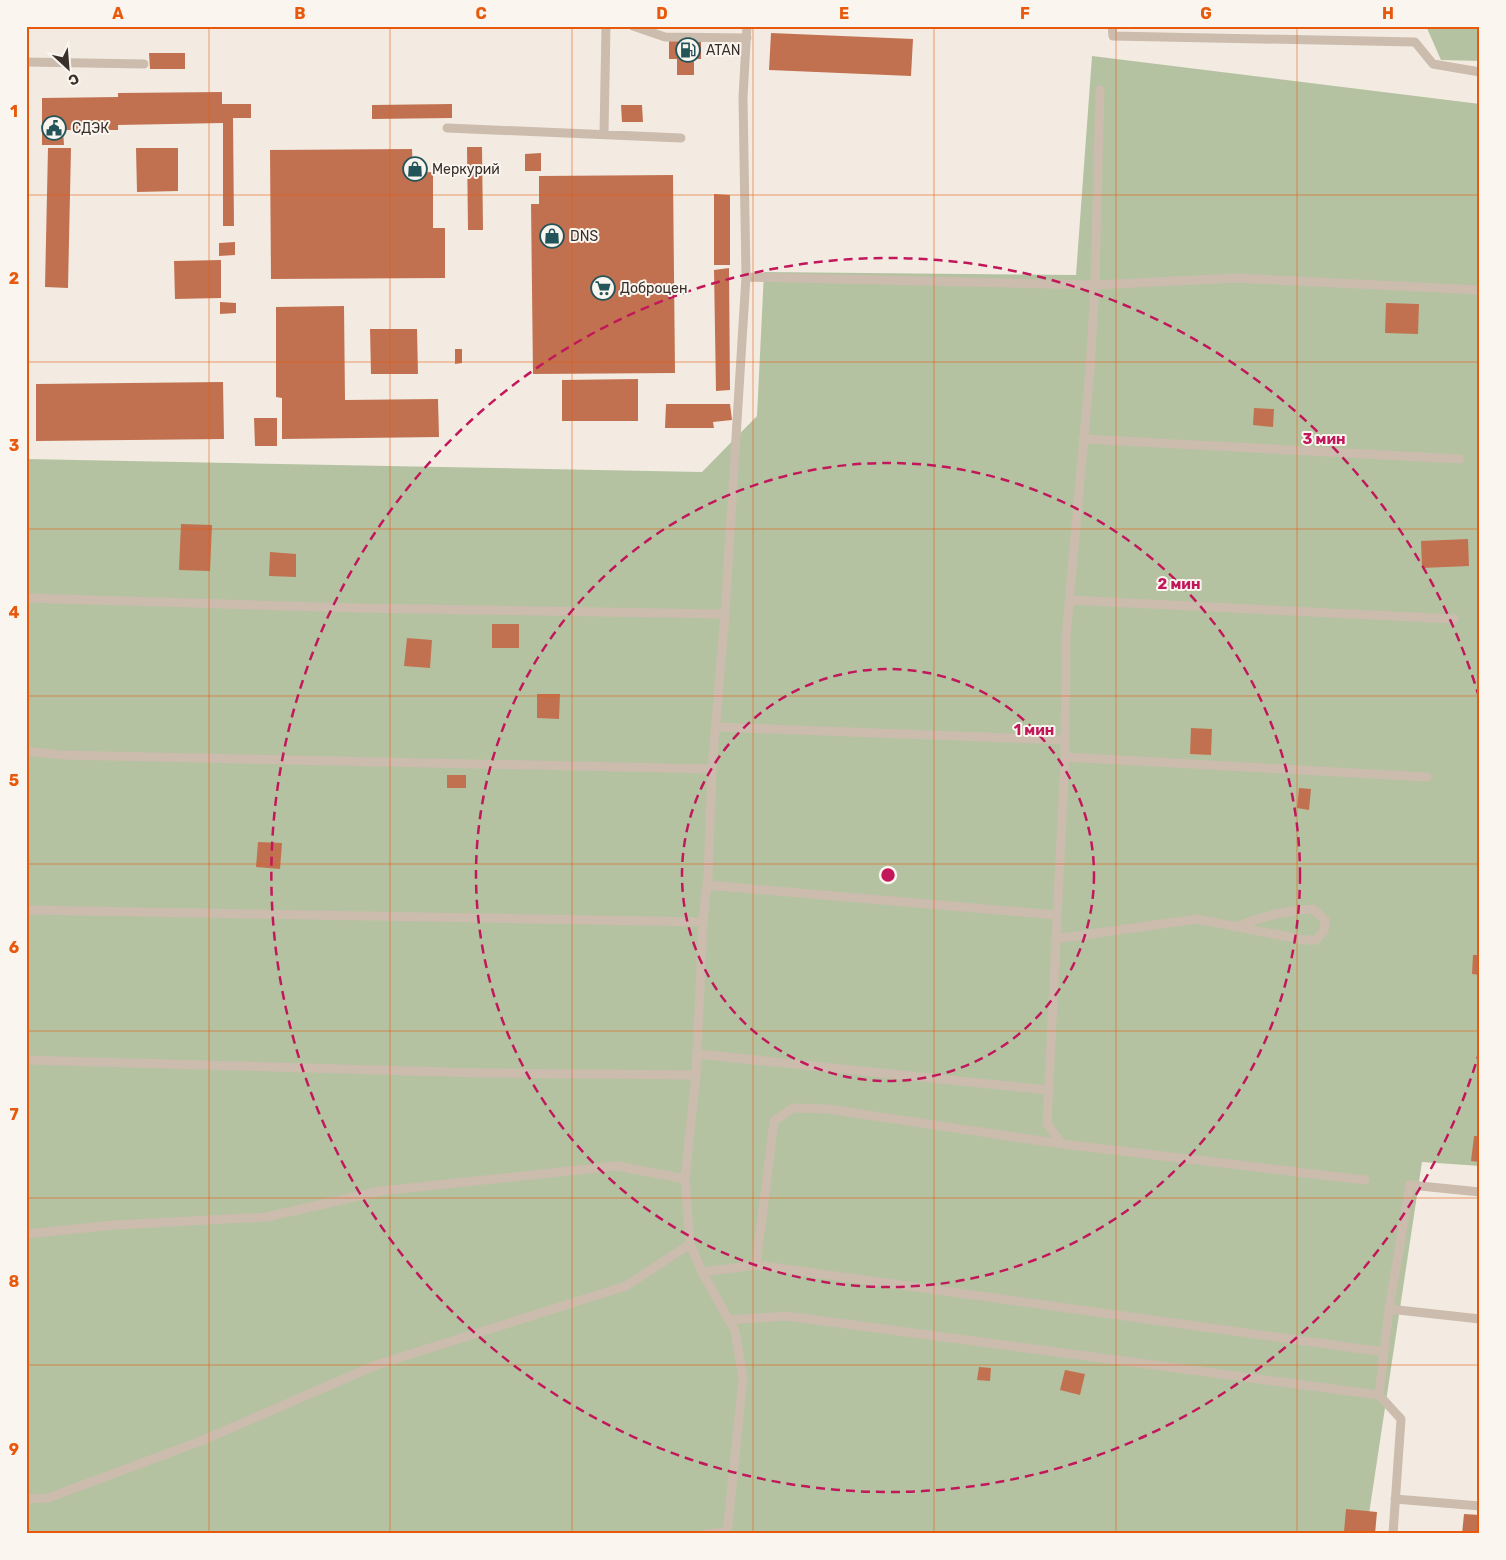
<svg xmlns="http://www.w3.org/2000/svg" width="1506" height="1560" viewBox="0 0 1506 1560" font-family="Rubik,sans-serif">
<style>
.green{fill:#b5c2a1}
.building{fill:#c27150}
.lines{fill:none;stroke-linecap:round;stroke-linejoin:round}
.service{stroke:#cbbcad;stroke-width:9}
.grid{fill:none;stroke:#e8590c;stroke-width:1;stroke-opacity:0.55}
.ring{fill:none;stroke:#c2185b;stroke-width:2.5;stroke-dasharray:9 6}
.labels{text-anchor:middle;stroke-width:4;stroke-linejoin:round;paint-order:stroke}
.poi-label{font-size:14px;fill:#39302b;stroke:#faf5ee;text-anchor:start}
.centre{fill:#c2185b;stroke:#faf5ee;stroke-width:2.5}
.ring-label{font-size:15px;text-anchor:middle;font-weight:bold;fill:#c2185b;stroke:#faf5ee;stroke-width:4;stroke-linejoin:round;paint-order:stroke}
.neatline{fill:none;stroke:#e8590c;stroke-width:2}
.grid-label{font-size:16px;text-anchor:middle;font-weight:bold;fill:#e8590c}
</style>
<rect width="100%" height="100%" fill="#f3ebe1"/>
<path class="green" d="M1426,26H1480V61L1441,60Z
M1092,56L1480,104V1166L1422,1162L1366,1534H26V459L702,472L757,416L764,272L1076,275Z"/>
<path class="building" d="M771,33L913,39L911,76L769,70Z
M669,39H701V59H694V75H677V59H669Z
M149,53H185V69H150Z
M222,92V104H251V118H233L234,226H223V123L118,125V130H63L64,145H42V98L118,97V93Z
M452,104V118L372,119V105Z
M621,105H642L643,122H622Z
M467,147H482L483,230H468Z
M48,148H71L68,288L45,287Z
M136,148H178V191L137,192Z
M412,149L413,173L433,172V228H445V278L271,279L270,150Z
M541,153V171H525V154Z
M673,175L675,373L533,374L531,204H539V176Z
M714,194L730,195V265H714Z
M235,242V255L219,256V243Z
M221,260V298L175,299L174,261Z
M729,268L730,390L716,391L714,270Z
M220,302L236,303V313L220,314Z
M1386,303L1419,304L1418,334L1385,333Z
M344,306L345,400L438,399L439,437L282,439V398L276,397V307Z
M370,329H417L418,374H371Z
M455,349H462V363L455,364Z
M638,379V421H562V380Z
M223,382L224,439L36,441V384Z
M666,404H730L732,420L713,422L714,428H665Z
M1254,408L1274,409L1273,427L1253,425Z
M254,418H277V446H255Z
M181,524L212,525L210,571L179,570Z
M1468,539L1469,566L1422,568L1421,541Z
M270,552L296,554V577L269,576Z
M492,624H519V648H492Z
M407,638L432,640L430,668L404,666Z
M537,694H560L559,719L537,718Z
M1191,728L1212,729L1211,755L1190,754Z
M447,775H466V788H447Z
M1299,788L1311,789L1309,810L1297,808Z
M258,842L282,843L280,869L256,867Z
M1473,955H1480V975L1472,974Z
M1474,1136H1480V1162L1471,1161Z
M979,1367L991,1368L990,1381L977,1380Z
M1065,1370L1085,1374L1080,1395L1060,1390Z
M1346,1509L1377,1512L1375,1534L1344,1532Z
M1464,1514L1480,1515V1534H1462Z"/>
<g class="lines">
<path class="service" d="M633,26L665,37L747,38
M1112,26L1113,36L1415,42L1433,64L1480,72
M26,62L144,64
M1100,90L1095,285L1090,370L1066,637L1065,757L1047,1124L1062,1144L1365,1180
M447,128L681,138
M604,134L606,26
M746,277L1095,285L1236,278L1480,290
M1083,439L1460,459
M26,598L354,608L725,614
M1069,600L1454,619
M716,727L1064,740
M26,751L62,755L712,769
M1065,757L1427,777
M707,885L1056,915
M26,910L703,922
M1055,939L1197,919L1304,940H1316L1324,931L1325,920L1313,909C1285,910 1261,917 1235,927
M697,1054L1048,1090
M26,1060L482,1073L696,1075
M26,1234L114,1225L266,1217L381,1191L617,1166L685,1179
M756,1265L774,1121L793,1108L827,1109L1062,1144
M702,1272L756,1265L1384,1352
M1389,1309L1480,1319
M729,1320L786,1316L1379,1395
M26,1499L48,1498L201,1441L376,1365L626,1286L690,1244
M1395,1499L1480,1506
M705,1534L727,1532
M727,1534L743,1378L735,1331L702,1272L690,1244L685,1179L696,1075L703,922L708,876L712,769L725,614L746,277L743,97L747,26
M1393,1534L1401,1419L1379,1395L1389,1309L1410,1185L1480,1192"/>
</g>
<path class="grid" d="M209,26V1534M390,26V1534M572,26V1534M753,26V1534M934,26V1534M1116,26V1534M1297,26V1534M26,195H1480M26,362H1480M26,529H1480M26,696H1480M26,864H1480M26,1031H1480M26,1198H1480M26,1365H1480"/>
<g class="ring">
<circle cx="888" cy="875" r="206"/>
<circle cx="888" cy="875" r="412"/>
<path d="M1480 1050A617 617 0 1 1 1480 700"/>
</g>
<defs>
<g id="fuel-ring" transform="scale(1.25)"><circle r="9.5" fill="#faf5ee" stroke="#22545a" stroke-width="1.5"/><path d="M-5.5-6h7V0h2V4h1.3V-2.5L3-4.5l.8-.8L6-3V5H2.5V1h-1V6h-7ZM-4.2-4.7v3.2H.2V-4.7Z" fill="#22545a"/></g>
<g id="civic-ring" transform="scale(1.25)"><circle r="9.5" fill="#faf5ee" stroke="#22545a" stroke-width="1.5"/><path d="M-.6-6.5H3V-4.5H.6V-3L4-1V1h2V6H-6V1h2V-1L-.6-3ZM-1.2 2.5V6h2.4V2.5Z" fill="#22545a"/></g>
<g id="shop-ring" transform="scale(1.25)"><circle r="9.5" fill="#faf5ee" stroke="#22545a" stroke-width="1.5"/><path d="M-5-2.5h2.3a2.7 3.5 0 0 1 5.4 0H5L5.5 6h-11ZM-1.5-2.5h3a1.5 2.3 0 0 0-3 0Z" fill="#22545a"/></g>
<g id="supermarket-ring" transform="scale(1.25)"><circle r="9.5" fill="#faf5ee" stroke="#22545a" stroke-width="1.5"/><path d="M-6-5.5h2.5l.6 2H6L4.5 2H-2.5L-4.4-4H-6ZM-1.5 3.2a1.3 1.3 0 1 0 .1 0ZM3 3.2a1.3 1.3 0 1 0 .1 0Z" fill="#22545a"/></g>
</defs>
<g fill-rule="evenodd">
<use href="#fuel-ring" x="688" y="50"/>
<use href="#civic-ring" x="54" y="128"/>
<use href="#shop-ring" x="415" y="169"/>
<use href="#shop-ring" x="552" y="236"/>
<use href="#supermarket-ring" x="603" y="288"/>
</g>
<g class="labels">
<g class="poi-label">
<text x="706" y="55">ATAN</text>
<text x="72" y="133">СДЭК</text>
<text x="432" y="174">Меркурий</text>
<text x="570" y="241">DNS</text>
<text x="620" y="293">Доброцен</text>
</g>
</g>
<circle cx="888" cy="875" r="8" class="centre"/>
<g class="ring-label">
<text x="1324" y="444">3 мин</text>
<text x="1179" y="589">2 мин</text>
<text x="1034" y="735">1 мин</text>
</g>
<rect width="1506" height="1560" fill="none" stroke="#faf5ee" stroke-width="55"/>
<g transform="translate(68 68) rotate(154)" stroke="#faf5ee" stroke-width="4" paint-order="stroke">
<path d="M0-4L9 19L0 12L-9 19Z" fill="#39302b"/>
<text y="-8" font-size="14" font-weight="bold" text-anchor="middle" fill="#39302b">С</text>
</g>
<rect x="28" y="28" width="1450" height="1504" class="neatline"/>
<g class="grid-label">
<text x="118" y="19">A</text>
<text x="300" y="19">B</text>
<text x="481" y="19">C</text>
<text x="662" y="19">D</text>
<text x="844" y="19">E</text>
<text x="1025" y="19">F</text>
<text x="1206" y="19">G</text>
<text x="1388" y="19">H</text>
<text x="14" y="117">1</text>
<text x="14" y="284">2</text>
<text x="14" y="451">3</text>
<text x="14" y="618">4</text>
<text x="14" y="786">5</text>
<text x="14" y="953">6</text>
<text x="14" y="1120">7</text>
<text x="14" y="1287">8</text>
<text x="14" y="1455">9</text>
</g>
</svg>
